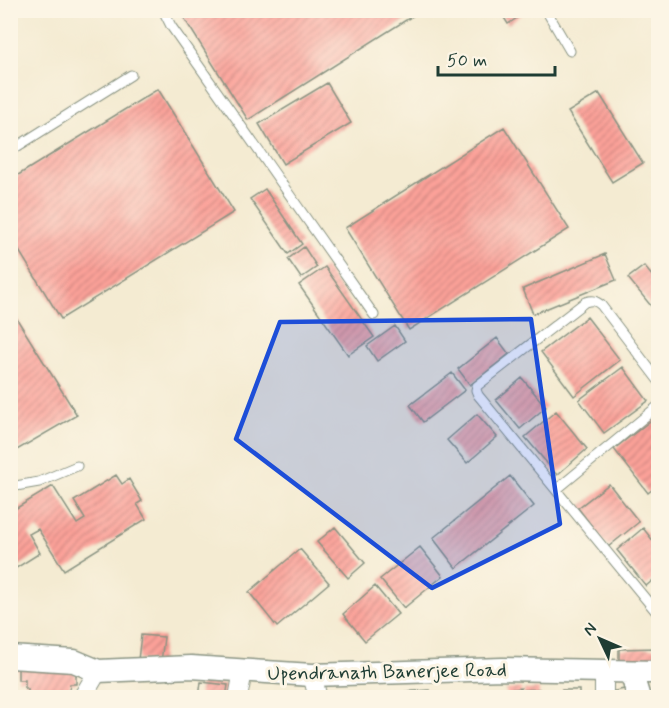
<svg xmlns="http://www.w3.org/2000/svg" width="669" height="708" viewBox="0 0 669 708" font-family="Mynerve,sans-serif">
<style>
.building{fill:url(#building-hatch)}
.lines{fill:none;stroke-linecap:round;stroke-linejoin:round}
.service-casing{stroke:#8a9483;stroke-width:11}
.minor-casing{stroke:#8a9483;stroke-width:20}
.tertiary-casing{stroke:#8a9483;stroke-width:25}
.service{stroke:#fff;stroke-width:9}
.minor{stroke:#fff;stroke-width:18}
.tertiary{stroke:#fff;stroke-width:22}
.marked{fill:#1d4ed8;fill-opacity:0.2;stroke:#1d4ed8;stroke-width:4.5;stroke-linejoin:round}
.labels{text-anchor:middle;stroke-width:6;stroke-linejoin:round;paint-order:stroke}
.street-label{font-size:20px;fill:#1f3d34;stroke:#fcf5e5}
</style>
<defs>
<pattern id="building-hatch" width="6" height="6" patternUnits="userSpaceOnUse" patternTransform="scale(1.5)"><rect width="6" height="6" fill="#fca199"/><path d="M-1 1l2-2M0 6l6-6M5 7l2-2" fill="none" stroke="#cb847e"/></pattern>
</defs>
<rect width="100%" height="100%" fill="#fcf5e5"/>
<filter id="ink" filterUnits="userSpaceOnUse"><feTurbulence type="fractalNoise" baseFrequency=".0167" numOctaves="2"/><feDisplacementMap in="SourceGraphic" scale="12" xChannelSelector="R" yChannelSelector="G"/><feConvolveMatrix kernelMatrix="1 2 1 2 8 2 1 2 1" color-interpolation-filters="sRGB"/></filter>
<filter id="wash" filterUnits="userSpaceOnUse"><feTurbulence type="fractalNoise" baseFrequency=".008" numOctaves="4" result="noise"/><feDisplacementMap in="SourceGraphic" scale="24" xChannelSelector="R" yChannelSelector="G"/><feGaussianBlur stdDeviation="1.35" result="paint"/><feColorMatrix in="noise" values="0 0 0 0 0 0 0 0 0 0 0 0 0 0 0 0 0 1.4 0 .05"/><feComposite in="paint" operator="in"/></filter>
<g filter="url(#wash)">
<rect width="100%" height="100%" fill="#f4ebd2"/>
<g id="blocks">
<path class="building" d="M179,10H422L248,120Z
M499,10H523L524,13L508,24Z
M327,83L351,123L283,164L259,124Z
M158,89L234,212L61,319L10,236V180Z
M599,93L643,163L612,182L568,112Z
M504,127L569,229L409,330L345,228Z
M265,189L302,244L288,254L250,199Z
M304,247L317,267L301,278L288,259Z
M605,254L616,280L533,314L523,289Z
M644,266L658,283V309L656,312L628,278Z
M325,267L374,337L348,355L299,285Z
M10,308L77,415L10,454Z
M587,317L620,360L574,396L541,352Z
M395,326L405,341L377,361L367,346Z
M497,338L509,354L470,385L458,369Z
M623,367L648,401L604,433L579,400Z
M452,373L465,390L423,422L410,405Z
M522,378L546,407L520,429L496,400Z
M556,411L587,449L557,475L525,437Z
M477,414L497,437L467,463L447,440Z
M658,415V485L648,493L614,449Z
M116,475L122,484L129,479L142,501L137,504L146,519L64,570L38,529L29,534L40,553L10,572V512L53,486L77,524L85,519L74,501Z
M510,476L534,506L456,568L433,538Z
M609,484L639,522L608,547L578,508Z
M335,527L365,563L348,578L317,542Z
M643,528L658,547V576L646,586L617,550Z
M420,547L443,576L404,608L380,579Z
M300,549L329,583L277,627L249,592Z
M375,586L398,614L365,641L343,614Z
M141,635L164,637L161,663L138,660Z
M658,648V664L619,665V649Z
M18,666H76V684H70L69,691H66V697L28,698V689H25V680H18Z
M201,682L228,685L226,698H199Z
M521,688L522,698H507L506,690Z
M629,688L630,698H611L610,692Z
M539,689V698H524V690Z
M430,690V698H400V692Z
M562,690H579V698H563Z"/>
</g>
</g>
<g filter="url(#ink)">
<use href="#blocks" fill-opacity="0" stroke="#8a9483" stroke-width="1.5"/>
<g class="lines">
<g class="service-casing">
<path id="service" d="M163,10L171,26L374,315
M546,10L570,51
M10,151L131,75
M658,380L601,305C595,300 592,300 585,302L477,386L476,390L478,395L658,614
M10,487L39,482L77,466
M556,490L658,406"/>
</g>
<g class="minor-casing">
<path id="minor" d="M604,672V698
M312,675L318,698
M82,698L98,671
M238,698L243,671"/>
</g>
<g class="tertiary-casing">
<path id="tertiary" d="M10,657L74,661L98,671L191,667L312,675L502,669L658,672
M631,672L639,698"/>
</g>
<use href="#service" class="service"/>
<use href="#minor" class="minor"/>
<use href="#tertiary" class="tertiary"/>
</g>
</g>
<path class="marked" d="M531,319L560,524L432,588L236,439L280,322Z"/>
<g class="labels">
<g class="street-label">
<text transform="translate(387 671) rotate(-1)" y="7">Upendranath Banerjee Road</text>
</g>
</g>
<rect width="669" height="708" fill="none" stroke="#fcf5e5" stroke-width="36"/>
<g transform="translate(600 639) rotate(314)" stroke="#fcf5e5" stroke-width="4.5" paint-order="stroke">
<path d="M0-4.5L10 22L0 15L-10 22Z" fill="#1f3d34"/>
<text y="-9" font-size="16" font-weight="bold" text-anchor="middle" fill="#1f3d34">N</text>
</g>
<path d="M438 66v9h117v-9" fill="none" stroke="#1f3d34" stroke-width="3"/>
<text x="447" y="66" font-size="18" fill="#1f3d34" stroke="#fcf5e5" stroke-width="4.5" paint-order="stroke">50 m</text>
</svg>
